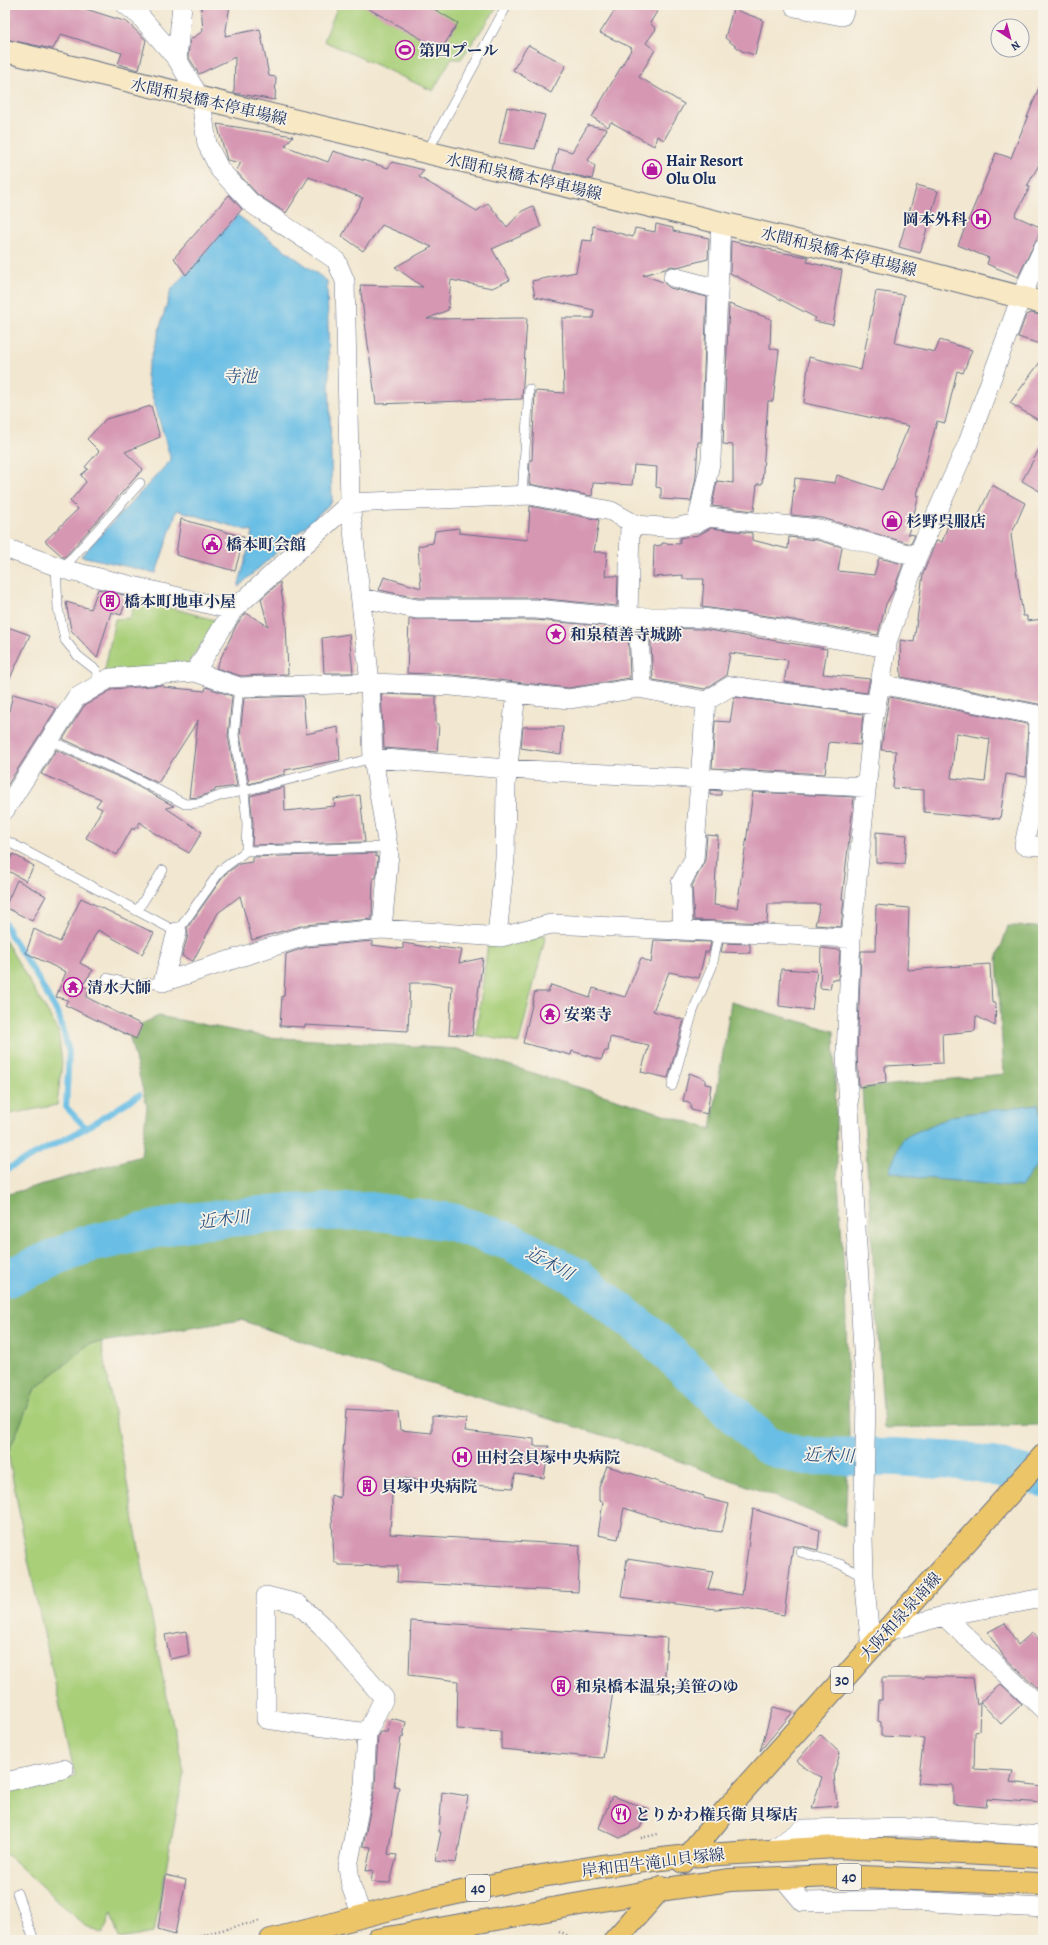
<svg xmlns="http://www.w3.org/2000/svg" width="1048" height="1945" viewBox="0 0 1048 1945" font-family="Alegreya,'Noto Serif JP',serif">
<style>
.green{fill:#a9cf79;stroke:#627f6c}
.forest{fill:#86b269;stroke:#507064}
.water{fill:#69bee5;stroke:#4276a2}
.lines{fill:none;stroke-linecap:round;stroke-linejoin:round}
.stream{stroke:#69bee5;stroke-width:6}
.river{stroke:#69bee5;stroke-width:38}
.building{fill:#d697b3;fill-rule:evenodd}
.lane-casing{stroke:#666f86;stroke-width:10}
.street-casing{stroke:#666f86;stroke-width:20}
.secondary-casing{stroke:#666f86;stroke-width:24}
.primary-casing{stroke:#666f86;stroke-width:24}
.path{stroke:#666f86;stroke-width:2.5;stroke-dasharray:1 3;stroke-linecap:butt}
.lane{stroke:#fff;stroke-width:9}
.street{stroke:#fff;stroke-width:19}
.secondary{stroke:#f8e8c3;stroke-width:22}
.primary{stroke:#edc569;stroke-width:22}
.labels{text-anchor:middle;stroke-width:3.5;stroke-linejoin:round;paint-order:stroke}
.shield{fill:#f7f3e8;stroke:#5d6a87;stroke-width:1}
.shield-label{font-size:15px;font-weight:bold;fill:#1b2f5e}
.poi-label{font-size:16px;font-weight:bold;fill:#1b2f5e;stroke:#f7f3e8;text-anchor:start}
.street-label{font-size:16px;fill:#1b2f5e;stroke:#f7f3e8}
.water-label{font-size:17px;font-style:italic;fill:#2e5380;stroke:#f7f3e8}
</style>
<rect width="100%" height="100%" fill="#f7f3e8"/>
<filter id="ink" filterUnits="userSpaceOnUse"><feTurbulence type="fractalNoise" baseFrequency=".025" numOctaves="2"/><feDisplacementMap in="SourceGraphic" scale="8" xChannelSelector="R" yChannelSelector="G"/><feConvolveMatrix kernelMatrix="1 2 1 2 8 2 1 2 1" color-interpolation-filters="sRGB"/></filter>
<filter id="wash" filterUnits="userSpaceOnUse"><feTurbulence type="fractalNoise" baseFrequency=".012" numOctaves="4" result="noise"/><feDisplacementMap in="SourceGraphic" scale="16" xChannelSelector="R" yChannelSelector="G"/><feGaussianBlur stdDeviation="0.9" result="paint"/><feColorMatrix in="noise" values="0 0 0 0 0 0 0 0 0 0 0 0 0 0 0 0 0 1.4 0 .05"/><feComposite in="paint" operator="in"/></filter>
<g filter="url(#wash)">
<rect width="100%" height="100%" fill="#f2e7d0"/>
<path class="green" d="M338,5H499L461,59H451L433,91L324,41Z
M136,598L218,621L187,664L104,674L115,619L130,618Z
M546,935L519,1043L476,1035L488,943Z
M5,940L58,1030L62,1063L57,1105L5,1115Z
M101,1342L164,1684L184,1772L154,1933L119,1939L111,1913L103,1934L84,1925L5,1853V1791L75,1776L27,1555L8,1453L35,1389L89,1344Z"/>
<path class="forest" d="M1008,926L1043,927V1420L1038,1425L884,1428L862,1088L1004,1074L997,959Z
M731,1002L834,1031L837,1166L845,1286L849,1433L845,1526L767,1493L629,1443L360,1362L241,1320L89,1344L35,1389L8,1453L5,1454V1195L141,1156L147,1107L128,1030L159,1016L267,1037L457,1049L711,1129Z"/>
<path class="water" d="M237,215L327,281L332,502L238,587L253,532L177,510L156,573L81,556L171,460L146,375L171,290Z
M1038,1104L1043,1129V1156L1021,1187L913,1177L889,1171L903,1138L952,1116Z"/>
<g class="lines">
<path class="stream" d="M5,923L11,936L36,975L59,1016L69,1052L66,1107L86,1128
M5,1170L86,1128L139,1095"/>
<path class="river" d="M5,1279L85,1245L188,1222L282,1213L371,1211L452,1222L511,1242L577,1277L652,1337L768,1446L800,1456L896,1457L973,1462L1043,1478"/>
</g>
<g id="blocks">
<path class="building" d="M5,5H73L127,22L146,40L139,70L118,64L122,53L61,34L53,49L5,39Z
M201,5H230L225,36L260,29L269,76L276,77L275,100L234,93L235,57L199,74L188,56L190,40L203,31Z
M362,5H427L458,23L441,50Z
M618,5H661L650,23L656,29L646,43L655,50L639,77L684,104L664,140L657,136L654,146L611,122L608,127L592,117L632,48L600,33Z
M733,9L763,20L755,55L742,51L725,38Z
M528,45L566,65L551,93L513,70Z
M1042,80L1043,158L1027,186L1030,187L1015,216L1042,228L1018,277L987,264L989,258L958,245L996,153L1011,158Z
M507,107L545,115L535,149L499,143Z
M217,124L293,136L285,146L328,162L333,151L388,168L392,162L424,170L419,177L477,211L488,203L507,227L522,211L533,206L541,227L492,249L510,280L492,288L451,280L448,310L427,319L527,318L522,399L376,404L360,285L423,287L395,267L432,247L382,225L363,251L342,236L363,198L309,177L286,213L258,195L236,171L241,163L227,160Z
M588,125L607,129L588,160L595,166L592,179L553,170L558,148L572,152Z
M917,185L938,191L920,253L899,247Z
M229,195L242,209L186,275L174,258Z
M656,224L673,228V231L709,238L708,259L677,267L671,266L665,269L643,275L663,282L670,288L707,297L701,442H698L696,477L691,501L661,499V488L656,487L657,467L634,465L632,485L593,483L592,496L529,484L530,460H532L535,391L564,393L562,318H593L594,310L535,297L532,281L576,272L582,240L592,241L593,226L633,237L635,228L655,232Z
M731,241L772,250V251L808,257L807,262L842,270L833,325L814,321L816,318L730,273Z
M876,291L904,295L895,343L935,352L940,340L972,350L963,373L957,371L945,423L937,421L917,495L919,496L908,534L915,535L911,544L822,518L791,515L795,478L835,483L837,475L882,490L909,426L804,403L809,357L861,370Z
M729,304L771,319L770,348L779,350L773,401H768L762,484H757L754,511L712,506L717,481L733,483V445L723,444Z
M1032,313L1043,316V345L1018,337L1026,315Z
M1043,358V423L1010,403Z
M151,406L160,437L125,452L143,469L65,557H63L45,541L78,509L70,501L86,482L81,475L88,469L85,467L99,451L87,439L106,419Z
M1043,442V493L1022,481Z
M992,485L1025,503L1011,535L1023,616H1027V621L1043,619V705L901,677L900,640L914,642L923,574L936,541L942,542L951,517L973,527Z
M530,506L599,520L594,552H607L605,576H618L617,606L536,598H418L379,590L384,577L421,588L418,546L433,543L435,531L459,528V533L528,540Z
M181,519L244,537L235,571L176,555Z
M711,528L752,533V540L788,549L789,537L817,540L842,547L838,571L874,575L879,558L903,564L894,589L886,604L878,635L782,618L702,607L704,579H683V575L653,577L654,546L662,545V543L680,544V538L698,535Z
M280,582L286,622L288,674L241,676L216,668L237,624L246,613L268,626L261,599Z
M98,589L128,596L121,615L111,612L97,658L71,630L66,602L91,609Z
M409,619L535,620L628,628L630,678L569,688L453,675L407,673Z
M5,626L30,635L5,689Z
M650,628L702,629L827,649L823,674L870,679L867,693L784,682L788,660L730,653L726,676L705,689L653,680Z
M349,634L353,673H324L322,638Z
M163,685V687L205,691L206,687L232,696L228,736L237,786L215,789V791L199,797L189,798L198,720L158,783L131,770L63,739L84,706L113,689Z
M13,694L45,703L56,709L5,789V728Z
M381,694L436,696V724H439L437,752L384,748Z
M303,696L306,734L338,727L340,760L285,770V774L249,784L240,735L244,698Z
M734,697L863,714L860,745L829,742L825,774L712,768L715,721L730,722Z
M889,697L1028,724L1026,777L1006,774L1000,819L924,812V790L893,788L896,751L881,750ZM956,733L990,739L985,782L951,778Z
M523,727H563L561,754L521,748Z
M56,750L126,780L174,806L166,808L202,832L189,853L154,833L140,822L137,828L135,827L134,830L132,828L117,855L86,838L102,809L96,806L101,799L41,774Z
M284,787L285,811L335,806L334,799L360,795L365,842L252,845L253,823L250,796Z
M710,790L721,791V795H710Z
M753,792L854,797L842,899H844L841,927L815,925L820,904H768L767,923L694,920L692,886L705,860L707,835L718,836L714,905L737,908Z
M876,832L907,835L904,864L876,862Z
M376,853V857H378L376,878H373L372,919L304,925L252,940L240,896L218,913L193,961L182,956L188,935L187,928L225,874L239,864L252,862V857Z
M13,854L34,866L26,881L5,869Z
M17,880L46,896L32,921L5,907Z
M81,898L154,933L142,954L98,930L80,963L93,970L82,986L90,989L86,997L142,1025L136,1039L65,1005L68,1000L56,997L66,972L26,953L34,929L60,942Z
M876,905L909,908L907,970L990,964L992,1003H996L995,1026L976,1016L975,1031L942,1034L943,1063L885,1066L886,1083L859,1087L857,1055L861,951H875Z
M654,940L711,942L709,952H705L699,978L669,972L653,1011L684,1020L668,1078L641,1072L649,1045L610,1037L608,1051H605L601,1060L572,1051L571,1055L523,1043L535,992H548L551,985L590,998L593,988L625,997L641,958L651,963Z
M372,941V945L403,949V943L439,949V947L462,950L459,963L483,958L472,1036L449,1034L452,986L429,983H410L408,1031L305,1025V1027L280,1026L282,996H284L286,954L307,947Z
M723,943L750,944V953L721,952Z
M821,948L840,950L838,980L832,979L830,989L820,988Z
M781,969L817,971L812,1010L779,1006Z
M689,1073L705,1079V1084L711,1085L707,1114L691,1110V1104L683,1101Z
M346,1409L398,1412L400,1430L432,1433V1416L466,1419L465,1431L534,1439V1446H549L544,1478L515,1474L513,1488L446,1483L393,1477L390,1534L580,1545L578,1592L397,1582L398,1566L339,1565L334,1561L331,1495L340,1498Z
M607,1466L704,1496V1498L729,1504L722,1532L697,1529V1531L624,1508L618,1539L598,1535L603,1502L599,1501V1487Z
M753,1509L820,1530L818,1550L801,1546H793L784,1615L740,1607L715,1609L621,1597L627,1559L713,1572L708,1589L742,1595Z
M411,1621L667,1638L664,1692L613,1691L603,1758L501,1749V1732L457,1729L458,1681L409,1675Z
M1005,1623L1018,1645L1032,1633L1043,1643V1693L1004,1657L988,1632Z
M186,1631L189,1655L170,1659L165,1635Z
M924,1676L973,1678L977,1705L980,1703L979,1731L975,1732L974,1769L1013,1771L1010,1782L1043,1786V1803L987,1799L986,1807L953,1804V1785L918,1783L924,1738L881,1736V1722L878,1721L879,1700H882V1678H924Z
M1001,1684L1022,1704L1001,1724L980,1702Z
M773,1707L793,1712L760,1751Z
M391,1718L406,1722L403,1737L401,1738L394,1786L399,1787L388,1854L397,1855L390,1883L371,1882L373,1870L366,1871L371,1847L363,1846L375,1787L378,1736L380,1732H387Z
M820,1734L840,1753L834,1773L837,1806L812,1808L822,1777L812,1773L797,1761Z
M442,1792L468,1796L456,1863L435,1861L441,1832H439Z
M612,1796L649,1809L640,1828L620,1838L599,1828Z
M166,1875L186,1880L175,1934L158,1929Z"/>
</g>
</g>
<g filter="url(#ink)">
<use href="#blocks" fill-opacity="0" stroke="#666f86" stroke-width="1"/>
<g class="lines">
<g class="lane-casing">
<path id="lane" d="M427,152L507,5
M522,495L529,389
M56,566L58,608L65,640L78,656L96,670L99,684
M63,568L140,483
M49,740L129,775L185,804L200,803L222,795L244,791L373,758
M5,840L177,932L221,870L246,851L247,824L244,791L234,735L239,687
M246,851L388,847
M137,911L163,870
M107,978L135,985L163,982
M672,1086L693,1011L712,967L719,932
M800,1552L840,1564L864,1577
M17,1893L34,1940"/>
</g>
<g class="street-casing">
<path id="street" d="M126,5L140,16L177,59
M182,5L177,59L201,100L207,144L220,170L251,203L336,260L345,281L350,503L370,683L373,758L389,853L382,929
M795,5V7L842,16L846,5
M673,277L718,289
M697,523L711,459L721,222
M5,548L70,571L233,610
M361,598L417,609H536L615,617L703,618L780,629L887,648
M628,617L630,522
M638,617L642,688
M195,672L239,687L370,683L452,686L569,699L638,688L706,701L731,686L876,705
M880,684L1043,716
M1039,716L1037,784L1024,845L1043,846
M373,758L507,769L866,787
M5,810L76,698L110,678L195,672L233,610L350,503L530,495L611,511L636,525L674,528L697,523L709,517L819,529L917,557
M683,930L681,883L694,859L706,701
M177,932L163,982L305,936L382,929L501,937L551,924L851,938
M497,936L505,858L506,784L516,693
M944,1616L1043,1709
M887,1631L944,1616L1043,1598
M871,1649L864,1577L863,1538L866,1401L846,1055L851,938L873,722L888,639L917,557L968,443L1021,297L1043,249
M5,1782L64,1769
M773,1849L803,1829L910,1827L1043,1836
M782,1877L803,1902L895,1900L1043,1908
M362,1916L351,1886L348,1866L364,1785L367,1733L384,1698L321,1625L298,1604L266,1596V1719L367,1733"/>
</g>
<g class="secondary-casing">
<path id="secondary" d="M5,51L909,268L1043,303"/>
</g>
<g class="primary-casing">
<path id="primary" d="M683,1862L725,1811L1043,1456
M271,1940L425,1900L511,1881L602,1866L688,1856L837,1847L1043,1857
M377,1940L659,1890L730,1880L834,1876L1043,1884
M615,1940L662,1887"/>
</g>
<path class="path" d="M641,1838L658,1834
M559,1931L576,1940
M180,1940L259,1921"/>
<use href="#lane" class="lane"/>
<use href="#street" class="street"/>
<use href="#secondary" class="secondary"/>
<use href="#primary" class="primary"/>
</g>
</g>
<defs>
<g id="stadium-ring" transform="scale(1)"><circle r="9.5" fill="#f7f3e8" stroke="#b5179e" stroke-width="1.5"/><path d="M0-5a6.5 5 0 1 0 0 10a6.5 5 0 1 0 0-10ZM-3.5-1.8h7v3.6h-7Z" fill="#b5179e"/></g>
<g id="shop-ring" transform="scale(1)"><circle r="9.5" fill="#f7f3e8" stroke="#b5179e" stroke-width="1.5"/><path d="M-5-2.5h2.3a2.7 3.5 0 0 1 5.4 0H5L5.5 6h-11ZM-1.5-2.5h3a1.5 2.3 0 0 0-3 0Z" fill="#b5179e"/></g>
<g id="hospital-ring" transform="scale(1)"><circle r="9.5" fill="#f7f3e8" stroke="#b5179e" stroke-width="1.5"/><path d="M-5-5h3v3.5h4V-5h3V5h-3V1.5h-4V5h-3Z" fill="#b5179e"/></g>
<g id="civic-ring" transform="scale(1)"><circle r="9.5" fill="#f7f3e8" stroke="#b5179e" stroke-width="1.5"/><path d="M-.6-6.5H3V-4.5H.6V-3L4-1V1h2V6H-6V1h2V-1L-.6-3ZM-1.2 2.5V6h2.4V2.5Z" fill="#b5179e"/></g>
<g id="building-ring" transform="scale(1)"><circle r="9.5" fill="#f7f3e8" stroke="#b5179e" stroke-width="1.5"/><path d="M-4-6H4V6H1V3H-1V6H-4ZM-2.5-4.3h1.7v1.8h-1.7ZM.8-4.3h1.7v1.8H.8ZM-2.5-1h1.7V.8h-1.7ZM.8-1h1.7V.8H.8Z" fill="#b5179e"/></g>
<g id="sight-ring" transform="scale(1)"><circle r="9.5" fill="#f7f3e8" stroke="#b5179e" stroke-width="1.5"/><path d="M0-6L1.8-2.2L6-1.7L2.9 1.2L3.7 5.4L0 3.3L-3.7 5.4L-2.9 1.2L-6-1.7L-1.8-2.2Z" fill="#b5179e"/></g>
<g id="temple-ring" transform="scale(1)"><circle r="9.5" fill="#f7f3e8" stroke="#b5179e" stroke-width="1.5"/><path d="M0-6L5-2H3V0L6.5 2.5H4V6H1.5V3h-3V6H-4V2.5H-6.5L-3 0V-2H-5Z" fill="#b5179e"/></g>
<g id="restaurant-ring" transform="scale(1)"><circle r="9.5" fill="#f7f3e8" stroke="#b5179e" stroke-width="1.5"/><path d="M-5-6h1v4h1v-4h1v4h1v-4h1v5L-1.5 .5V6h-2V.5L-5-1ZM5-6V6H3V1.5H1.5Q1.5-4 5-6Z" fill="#b5179e"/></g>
</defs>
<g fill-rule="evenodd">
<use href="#stadium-ring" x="405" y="50"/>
<use href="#shop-ring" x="652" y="169"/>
<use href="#hospital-ring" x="981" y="219"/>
<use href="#shop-ring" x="892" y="521"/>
<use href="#civic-ring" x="212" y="544"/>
<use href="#building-ring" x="110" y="601"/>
<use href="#sight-ring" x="556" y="634"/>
<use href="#temple-ring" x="73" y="987"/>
<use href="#temple-ring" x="550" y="1014"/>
<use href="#hospital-ring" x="462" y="1457"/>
<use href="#building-ring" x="367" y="1486"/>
<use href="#building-ring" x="561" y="1686"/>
<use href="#restaurant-ring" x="621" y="1814"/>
</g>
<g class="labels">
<g class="shield">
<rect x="831" y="1667" width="22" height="26" rx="3"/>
<rect x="837" y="1864" width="24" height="26" rx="3"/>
<rect x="466" y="1875" width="24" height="26" rx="3"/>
</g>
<g class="shield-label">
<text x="842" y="1685">30</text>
<text x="849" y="1882">40</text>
<text x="478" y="1893">40</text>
</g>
<g class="poi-label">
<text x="419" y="56">第四プール</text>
<text x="666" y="166">Hair Resort<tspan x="666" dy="18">Olu Olu</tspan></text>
<text x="967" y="225" text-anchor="end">岡本外科</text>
<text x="906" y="527">杉野呉服店</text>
<text x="226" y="550">橋本町会館</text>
<text x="124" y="607">橋本町地車小屋</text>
<text x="570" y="640">和泉積善寺城跡</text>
<text x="87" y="993">清水大師</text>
<text x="564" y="1020">安楽寺</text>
<text x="476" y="1463">田村会貝塚中央病院</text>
<text x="381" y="1492">貝塚中央病院</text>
<text x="575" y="1692">和泉橋本温泉;美笹のゆ</text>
<text x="635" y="1820">とりかわ権兵衛 貝塚店</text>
</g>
<g class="street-label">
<text transform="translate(209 101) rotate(13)" y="6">水間和泉橋本停車場線</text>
<text transform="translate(524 176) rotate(13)" y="6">水間和泉橋本停車場線</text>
<text transform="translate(839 251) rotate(14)" y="6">水間和泉橋本停車場線</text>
<text transform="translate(900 1616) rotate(-48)" y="6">大阪和泉泉南線</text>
<text transform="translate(653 1862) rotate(-7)" y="6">岸和田牛滝山貝塚線</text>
</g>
<g class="water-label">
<text x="240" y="382">寺池</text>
<text transform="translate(224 1219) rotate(-6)" y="6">近木川</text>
<text transform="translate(550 1263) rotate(29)" y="6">近木川</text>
<text transform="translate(829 1455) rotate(2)" y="6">近木川</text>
</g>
</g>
<rect width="1048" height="1945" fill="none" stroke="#f7f3e8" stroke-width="20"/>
<g transform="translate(1010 38) rotate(144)"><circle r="19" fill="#f7f3e8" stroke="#9fa5b1"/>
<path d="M0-3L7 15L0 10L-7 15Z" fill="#b5179e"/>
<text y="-6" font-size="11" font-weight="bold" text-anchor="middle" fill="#1b2f5e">N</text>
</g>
</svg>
